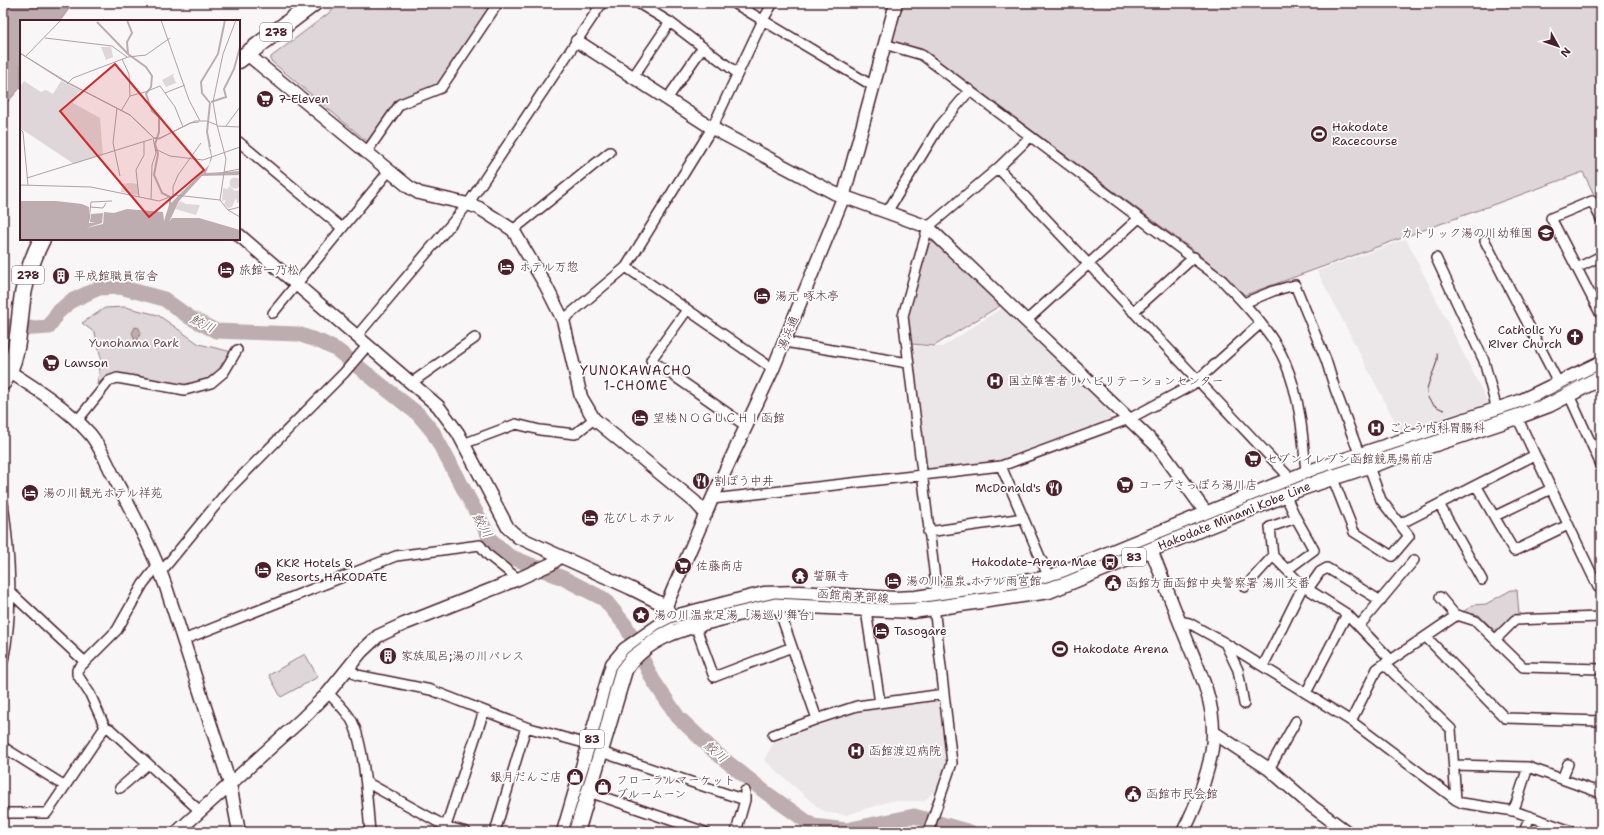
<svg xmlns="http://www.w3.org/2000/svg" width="1604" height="835" viewBox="0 0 1604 835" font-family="'Shantell Sans','Klee One',sans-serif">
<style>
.built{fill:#ebe6e8}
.green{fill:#ded6d9;stroke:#947a82}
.water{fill:#bdadb0;stroke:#8f747b}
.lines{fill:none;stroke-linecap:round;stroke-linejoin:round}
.river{stroke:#bdadb0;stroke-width:15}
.street-casing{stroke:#4a1f2b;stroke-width:12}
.secondary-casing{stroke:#4a1f2b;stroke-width:15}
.primary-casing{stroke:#4a1f2b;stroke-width:17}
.highway-casing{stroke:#4a1f2b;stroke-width:19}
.street{stroke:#fff;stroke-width:9}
.secondary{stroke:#fff;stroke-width:12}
.primary{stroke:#fff;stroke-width:14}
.highway{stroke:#fff;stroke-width:16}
.tram{stroke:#4a1f2b;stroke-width:1}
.labels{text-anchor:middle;stroke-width:3.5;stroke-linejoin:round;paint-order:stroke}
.shield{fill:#fff;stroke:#80626b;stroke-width:1}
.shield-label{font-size:11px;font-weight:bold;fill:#4a1f2b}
.poi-label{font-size:12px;fill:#4a1f2b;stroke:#fff;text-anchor:start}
.street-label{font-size:12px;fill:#4a1f2b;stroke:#fff}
.park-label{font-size:12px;fill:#6f4d56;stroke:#fff}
.water-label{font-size:13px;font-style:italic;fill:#72515a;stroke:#fff}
.neighbourhood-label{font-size:13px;letter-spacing:1px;fill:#4a1f2b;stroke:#fff}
.inset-river{fill:none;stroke:#bdadb0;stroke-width:2}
.inset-road{fill:none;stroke:#b2a0a5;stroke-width:1}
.view{fill:#d62828;fill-opacity:0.15;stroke:#d62828;stroke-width:2}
.inset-edge{fill:none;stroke:#4a1f2b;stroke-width:2}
</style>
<rect width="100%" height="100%" fill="#f8f6f7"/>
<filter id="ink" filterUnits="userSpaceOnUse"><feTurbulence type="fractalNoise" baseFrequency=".025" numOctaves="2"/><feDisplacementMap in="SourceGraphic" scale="8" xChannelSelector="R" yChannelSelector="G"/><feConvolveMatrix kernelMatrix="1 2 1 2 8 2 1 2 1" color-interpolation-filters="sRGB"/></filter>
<g filter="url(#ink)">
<path class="built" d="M1406,239L1488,403L1400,431L1317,271Z
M1002,308L1111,414L1109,419L998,461L925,469L911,346L942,347Z
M938,700L946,764L938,788L924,801H891L846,815L830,813L820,809L764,760L774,742L862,710Z"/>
<path class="green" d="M342,3H494L440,83L397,101L369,143L271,61V57Z
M903,3H1601V209L1583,172L1245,295L1197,253L922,49L892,41Z
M936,240L1001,305L934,346L911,344L906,318L929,244Z
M125,307L158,315L199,344L232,352L219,371L202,382L182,386L118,374L106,376L97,385L101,358L95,333L82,323L105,308Z
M1511,590H1517L1519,614L1512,615L1498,630H1494L1479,615L1463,612L1473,605L1486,604Z
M305,654L318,677L281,697L269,675Z"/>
<path class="water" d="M3,3H73L60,21H21V87L3,107Z
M135,327L139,328L141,333L137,340V346L135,345L134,337L132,333Z"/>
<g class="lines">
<path class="river" d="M3,325L19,329L49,327L57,313L71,301L99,288L120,287L164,299L189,317L216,331L298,334L321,342L337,350L418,414L433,432L491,540L509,556L563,578L604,599L626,626L653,680L678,717L716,753L765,792L813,826L846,830L914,816L970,832"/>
<g class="street-casing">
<path id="street" d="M638,3L671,23L737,73
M734,3L873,86
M884,44L922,55L1222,280C1244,303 1273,333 1285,362C1300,397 1303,435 1306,473
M633,77L670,22
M667,99L703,47
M239,142L342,228
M370,147L400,104L441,88L498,3
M998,168L1291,479V483
M887,212L939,127L970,90
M1601,219L1592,201L1551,218L1601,315
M513,230L610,152
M1485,241L1559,384
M1436,258L1484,361L1497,410
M626,267L773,369
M1577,268L1601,256
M1244,303L1273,291L1295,285L1326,360L1335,389L1357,448
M687,310L651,360L746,426
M1133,312L1194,257
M273,313L389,171
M563,320L626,267L712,128L763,20L773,3
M1026,321L1139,218
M356,337L468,204L602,3
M785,342L908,363
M411,383L475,338
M1569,395L1601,465
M1517,417L1598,587H1601
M77,421L109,381L117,378L185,390L211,383L224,372L237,350
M463,444L516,424L540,430L575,434L594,419
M1001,466L1049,578
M1335,484L1354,532L1392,556L1409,536L1381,500L1371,472
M1476,485L1514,551L1568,525
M712,499L1001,466L1129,419L1192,385L1260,324
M3,503C10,555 14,610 3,661
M1439,504L1482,580
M1495,516L1551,489
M1296,518L1270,527L1273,556L1303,586L1347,614L1391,660L1384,664L1451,729L1456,800
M1400,524L1535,455
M928,532L1017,519
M1287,570L1314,550L1296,518L1288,501
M161,572L229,489L344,373L367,346
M1245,587L1273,556
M1308,589L1320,572L1327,568L1381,601
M9,591L85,662L77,670V674L90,694L105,727L110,729L200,811
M1440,597L1456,616
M776,601L817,719L857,706L944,694
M866,610L880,703
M1179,621L1189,623L1225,643L1351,721L1456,800L1462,803L1514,811L1574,832
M695,625L714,677L792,647
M1359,626L1414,560
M1426,637L1505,718L1601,721
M1496,639L1515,620L1601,617
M183,640L396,556L480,545L488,555L518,579
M1226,645L1238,670L1244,704
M1391,660L1457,615L1476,621L1523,667L1601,669
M85,662L117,630L143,584L158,565
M1263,666L1303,586
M349,668L357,675L431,690L526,727L591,745
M328,693C336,701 346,710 352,721C365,746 367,802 370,832
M1306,693L1347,614
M1351,721L1377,669L1384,664
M773,735L817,719
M3,747L65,786
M601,752L745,800
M1454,765L1528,767L1601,793
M1269,769L1296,721
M1562,779L1568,764
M366,782L445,826L466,832
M120,788L148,764
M589,792L705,832
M1597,792L1601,782
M1512,811L1516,804L1528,767
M3,813H47L105,727
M444,832L484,711
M495,832L526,727
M736,832L745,800V791
M928,832L952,763L935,615L937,595L903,316L928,227L998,168L1030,137
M1524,832L1530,816"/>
</g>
<g class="secondary-casing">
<path id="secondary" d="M577,41L712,128L834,193L928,227L1159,448L1207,514L1210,522
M247,54L409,187L419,193L468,204L479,208L513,230L546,286L563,320L581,397L594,419L695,502L706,514
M239,235L438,406L458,433L508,528L518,537L630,588L666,606L669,612
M10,372C37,389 68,409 90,434C101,447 107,464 115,479C133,514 153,550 166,587L230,784L239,832
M1148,542C1161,574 1173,606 1186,638C1198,668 1213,697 1213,731C1214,761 1197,805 1183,832
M666,606L712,499L773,369L843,198L896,3
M1213,732L1269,769L1313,807L1347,832
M177,832L302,719L328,693L361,652L378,636L404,624L518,579L551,564L560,557"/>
</g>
<g class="primary-casing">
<path id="primary" d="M564,832L613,664L625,650L671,618L764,594L800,593L894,599L916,598L1049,578L1306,473L1520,402L1601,363
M577,832L625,670C647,635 690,626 727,617C747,611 766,606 787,605L913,611L1049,591L1302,488L1517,417L1549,405L1601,378"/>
</g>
<g class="highway-casing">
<path id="highway" d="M239,60L314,3
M3,382C20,356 18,324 23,294C27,274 33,257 42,239"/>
</g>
<use href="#street" class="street"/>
<use href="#secondary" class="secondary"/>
<use href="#primary" class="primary"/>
<use href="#highway" class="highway"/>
<path class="tram" d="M1437,353C1441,372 1408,397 1444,410
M568,832L594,750L615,669L627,653L659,629L673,622L775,598L892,604L918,603L1033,586L1064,577L1318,474L1519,408L1543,398L1601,369"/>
</g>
</g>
<defs>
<g id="supermarket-disc" transform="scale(0.9)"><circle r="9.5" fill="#4a1f2b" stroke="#fff"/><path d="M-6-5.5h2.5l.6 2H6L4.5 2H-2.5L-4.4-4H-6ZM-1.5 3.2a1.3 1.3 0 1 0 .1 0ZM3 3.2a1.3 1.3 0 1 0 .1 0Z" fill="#fff"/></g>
<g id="stadium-disc" transform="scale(0.9)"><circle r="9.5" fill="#4a1f2b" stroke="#fff"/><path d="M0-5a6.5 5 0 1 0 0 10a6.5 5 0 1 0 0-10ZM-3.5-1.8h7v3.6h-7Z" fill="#fff"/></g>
<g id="school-disc" transform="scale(0.9)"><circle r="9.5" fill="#4a1f2b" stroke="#fff"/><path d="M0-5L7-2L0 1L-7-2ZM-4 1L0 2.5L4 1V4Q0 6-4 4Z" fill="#fff"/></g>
<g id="hotel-disc" transform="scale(0.9)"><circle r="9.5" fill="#4a1f2b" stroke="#fff"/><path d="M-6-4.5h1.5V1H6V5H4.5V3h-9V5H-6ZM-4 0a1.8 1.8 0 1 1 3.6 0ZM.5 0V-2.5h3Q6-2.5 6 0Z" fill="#fff"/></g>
<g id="building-disc" transform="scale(0.9)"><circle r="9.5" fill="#4a1f2b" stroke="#fff"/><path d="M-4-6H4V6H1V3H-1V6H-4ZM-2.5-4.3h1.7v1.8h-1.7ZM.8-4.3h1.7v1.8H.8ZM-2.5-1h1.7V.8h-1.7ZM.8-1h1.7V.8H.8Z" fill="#fff"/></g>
<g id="church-disc" transform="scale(0.9)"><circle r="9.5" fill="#4a1f2b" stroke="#fff"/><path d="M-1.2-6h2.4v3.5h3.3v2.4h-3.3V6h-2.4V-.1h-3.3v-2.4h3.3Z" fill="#fff"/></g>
<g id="hospital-disc" transform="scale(0.9)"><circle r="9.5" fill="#4a1f2b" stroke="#fff"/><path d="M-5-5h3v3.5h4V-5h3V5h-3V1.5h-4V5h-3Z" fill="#fff"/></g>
<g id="restaurant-disc" transform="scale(0.9)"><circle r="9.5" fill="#4a1f2b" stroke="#fff"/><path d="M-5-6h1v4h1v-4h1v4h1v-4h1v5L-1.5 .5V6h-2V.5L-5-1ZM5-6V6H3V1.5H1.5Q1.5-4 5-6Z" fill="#fff"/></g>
<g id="bus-disc" transform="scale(0.9)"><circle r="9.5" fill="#4a1f2b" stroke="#fff"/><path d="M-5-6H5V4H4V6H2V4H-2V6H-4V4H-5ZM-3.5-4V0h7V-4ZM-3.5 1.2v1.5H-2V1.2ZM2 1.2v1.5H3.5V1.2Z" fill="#fff"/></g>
<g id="temple-disc" transform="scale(0.9)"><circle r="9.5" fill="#4a1f2b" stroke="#fff"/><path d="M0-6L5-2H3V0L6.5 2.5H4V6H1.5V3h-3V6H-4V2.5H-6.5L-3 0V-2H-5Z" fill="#fff"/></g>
<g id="civic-disc" transform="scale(0.9)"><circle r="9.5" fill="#4a1f2b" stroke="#fff"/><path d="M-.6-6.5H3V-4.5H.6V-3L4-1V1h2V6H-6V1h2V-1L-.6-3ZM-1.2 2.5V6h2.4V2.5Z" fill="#fff"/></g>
<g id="sight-disc" transform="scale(0.9)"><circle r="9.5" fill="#4a1f2b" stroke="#fff"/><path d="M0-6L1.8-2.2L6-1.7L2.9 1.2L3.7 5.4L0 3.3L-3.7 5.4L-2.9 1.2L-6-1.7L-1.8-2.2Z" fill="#fff"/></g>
<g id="shop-disc" transform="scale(0.9)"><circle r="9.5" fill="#4a1f2b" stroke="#fff"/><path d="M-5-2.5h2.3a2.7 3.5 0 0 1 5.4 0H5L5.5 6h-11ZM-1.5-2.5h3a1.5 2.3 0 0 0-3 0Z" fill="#fff"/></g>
</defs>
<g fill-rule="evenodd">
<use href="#supermarket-disc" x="265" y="99"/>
<use href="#stadium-disc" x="1319" y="134"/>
<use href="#school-disc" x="1546" y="233"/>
<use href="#hotel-disc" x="506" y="267"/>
<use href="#hotel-disc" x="226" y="270"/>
<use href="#building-disc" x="61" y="276"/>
<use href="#hotel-disc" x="762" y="296"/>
<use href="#church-disc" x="1575" y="337"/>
<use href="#supermarket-disc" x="51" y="363"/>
<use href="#hospital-disc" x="995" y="381"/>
<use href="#hotel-disc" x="640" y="418"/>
<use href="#hospital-disc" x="1376" y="428"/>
<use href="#supermarket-disc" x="1253" y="459"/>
<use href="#restaurant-disc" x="701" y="481"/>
<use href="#supermarket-disc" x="1125" y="485"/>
<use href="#restaurant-disc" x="1054" y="488"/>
<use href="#hotel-disc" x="30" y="493"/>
<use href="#hotel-disc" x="590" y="518"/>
<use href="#bus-disc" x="1110" y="562"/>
<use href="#supermarket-disc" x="683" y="566"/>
<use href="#hotel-disc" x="263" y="570"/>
<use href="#temple-disc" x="800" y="576"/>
<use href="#hotel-disc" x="893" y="581"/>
<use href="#civic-disc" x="1113" y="583"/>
<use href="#sight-disc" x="641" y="615"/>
<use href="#hotel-disc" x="881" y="631"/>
<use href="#stadium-disc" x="1060" y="649"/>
<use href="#building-disc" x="388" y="656"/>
<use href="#hospital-disc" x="856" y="751"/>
<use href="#shop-disc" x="575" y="777"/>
<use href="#shop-disc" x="603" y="787"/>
<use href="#civic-disc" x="1133" y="794"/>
</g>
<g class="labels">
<g class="shield">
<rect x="260" y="23" width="32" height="18" rx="3"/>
<rect x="12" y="266" width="32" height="18" rx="3"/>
<rect x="1122" y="548" width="24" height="18" rx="3"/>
<rect x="580" y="730" width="24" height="18" rx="3"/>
</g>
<g class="shield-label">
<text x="276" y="36">278</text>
<text x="28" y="279">278</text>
<text x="1134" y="561">83</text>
<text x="592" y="743">83</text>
</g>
<g class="poi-label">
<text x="278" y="103">7-Eleven</text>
<text x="1332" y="131">Hakodate<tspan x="1332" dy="14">Racecourse</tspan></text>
<text x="1533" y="237" text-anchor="end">カトリック湯の川幼稚園</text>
<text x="519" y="271">ホテル万惣</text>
<text x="239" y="274">旅館一乃松</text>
<text x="74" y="280">平成館職員宿舎</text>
<text x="775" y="300">湯元 啄木亭</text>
<text x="1562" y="334" text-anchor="end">Catholic Yu<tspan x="1562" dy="14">River Church</tspan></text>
<text x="64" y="367">Lawson</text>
<text x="1008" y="385">国立障害者リハビリテーションセンター</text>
<text x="653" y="422">望楼ＮＯＧＵＣＨＩ函館</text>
<text x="1389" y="432">ごとう内科胃腸科</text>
<text x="1266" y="463">セブンイレブン函館競馬場前店</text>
<text x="714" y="485">割ぽう中井</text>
<text x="1138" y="489">コープさっぽろ湯川店</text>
<text x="1041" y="492" text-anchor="end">McDonald's</text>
<text x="43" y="497">湯の川観光ホテル祥苑</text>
<text x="603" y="522">花びしホテル</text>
<text x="1097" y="566" text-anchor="end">Hakodate-Arena Mae</text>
<text x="276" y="567">KKR Hotels &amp;<tspan x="276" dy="14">Resorts HAKODATE</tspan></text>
<text x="696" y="570">佐藤商店</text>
<text x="813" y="580">誓願寺</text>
<text x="906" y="585">湯の川温泉 ホテル雨宮館</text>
<text x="1126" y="587">函館方面函館中央警察署 湯川交番</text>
<text x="654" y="619">湯の川温泉足湯「湯巡り舞台」</text>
<text x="894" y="635">Tasogare</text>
<text x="1073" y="653">Hakodate Arena</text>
<text x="401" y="660">家族風呂;湯の川パレス</text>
<text x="869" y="755">函館渡辺病院</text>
<text x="562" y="781" text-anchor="end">銀月だんご店</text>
<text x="616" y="784">フローラルマーケット<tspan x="616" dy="14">ブルームーン</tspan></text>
<text x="1146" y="798">函館市民会館</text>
</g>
<g class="street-label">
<text transform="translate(788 333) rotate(-67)" y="4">湯浜通</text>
<text transform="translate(1234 516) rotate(-22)" y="4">Hakodate Minami Kobe Line</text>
<text transform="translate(853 596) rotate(4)" y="4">函館南茅部線</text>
</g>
<g class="park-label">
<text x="134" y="347">Yunohama Park</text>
</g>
<g class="water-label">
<text transform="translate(203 323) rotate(26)" y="5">鮫川</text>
<text transform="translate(483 525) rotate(61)" y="5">鮫川</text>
<text transform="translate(716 751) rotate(41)" y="5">鮫川</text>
</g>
<g class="neighbourhood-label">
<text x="636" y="375">YUNOKAWACHO<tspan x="636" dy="15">1-CHOME</tspan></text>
</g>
</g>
<g transform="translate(20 20)">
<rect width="220" height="220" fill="#f8f6f7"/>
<path d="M81,27H91L93,37L86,40ZM155,53L153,56L156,63L146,67L142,60ZM4,61L21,72L26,70L33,74L41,61L62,71L58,72L53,83L80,98L83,135L54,144L0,108V67ZM209.5 163a5.5 5.5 0 1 1 11 0a5.5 5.5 0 1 1-11 0ZM110,163L118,164V175L101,172L102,164ZM209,166L215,171L220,170V182L217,183L216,178L212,187L208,188L204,184L206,180L202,181L203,168L208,169ZM160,181L166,184L180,185L176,195L155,189Z" fill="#ded6d9"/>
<path d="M188,124L191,130L192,138L186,153L220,151V155L182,156L159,181L149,202L152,198H179L220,210V220H0V181H36L62,184L69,187V203H75L70,202L71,194L83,193L82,203L66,208L83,204L84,192L94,193L107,189L143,192L144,201L149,185L189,145L191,136Z" fill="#bdadb0"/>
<path class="inset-river" d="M107,0L112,13L107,22L108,34L126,47L132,56L131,67L126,74L132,91L139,97V112L135,124L138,134L134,155L142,173L150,177V187M77,2L109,35M191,82L206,77L204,69L214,49L220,27M190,83L182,73L181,62L198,34L205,0M190,127L187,112L190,83"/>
<path class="inset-road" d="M141,0L169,80L180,101M25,18L92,26L107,37M0,33L42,60L110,95L134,118H140L175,101H187L197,105L206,139L200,180M0,33L47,62L110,95L134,118L139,119L170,103L179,102M5,37L41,0M102,39L109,54L110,76M47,64L53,58L108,37L126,35L150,18M125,72L140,66L155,87L163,107M145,73L165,65M97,88L93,123L100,156M101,91L110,76L125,72M197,105L193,82L203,34L216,0M197,106L220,107M206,106L220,87M0,109L3,112L8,165M135,129L150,136L183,140L220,127M204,152L220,149M7,158L132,119M0,165L71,167L139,181L155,175L200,180L208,190L220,197M153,175V167L158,155L181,123M119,177L116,150L124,135V122M131,179L132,145L136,133L133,118M70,187L83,188L86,183M208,190L220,187M69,201L71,182L92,181"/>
<path class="view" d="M95,44L184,150L129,197L40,91Z"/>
<rect width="220" height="220" class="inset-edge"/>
</g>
<rect width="1604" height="835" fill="none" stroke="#fff" stroke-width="16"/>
<rect x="8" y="8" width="1588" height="819" fill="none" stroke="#4a1f2b" stroke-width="1.5" filter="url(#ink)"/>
<g transform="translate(1558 46) rotate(130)" stroke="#ffffff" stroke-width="3" paint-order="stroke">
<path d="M0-3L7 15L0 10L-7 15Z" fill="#4a1f2b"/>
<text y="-6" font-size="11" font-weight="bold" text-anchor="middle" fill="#4a1f2b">N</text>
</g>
</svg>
